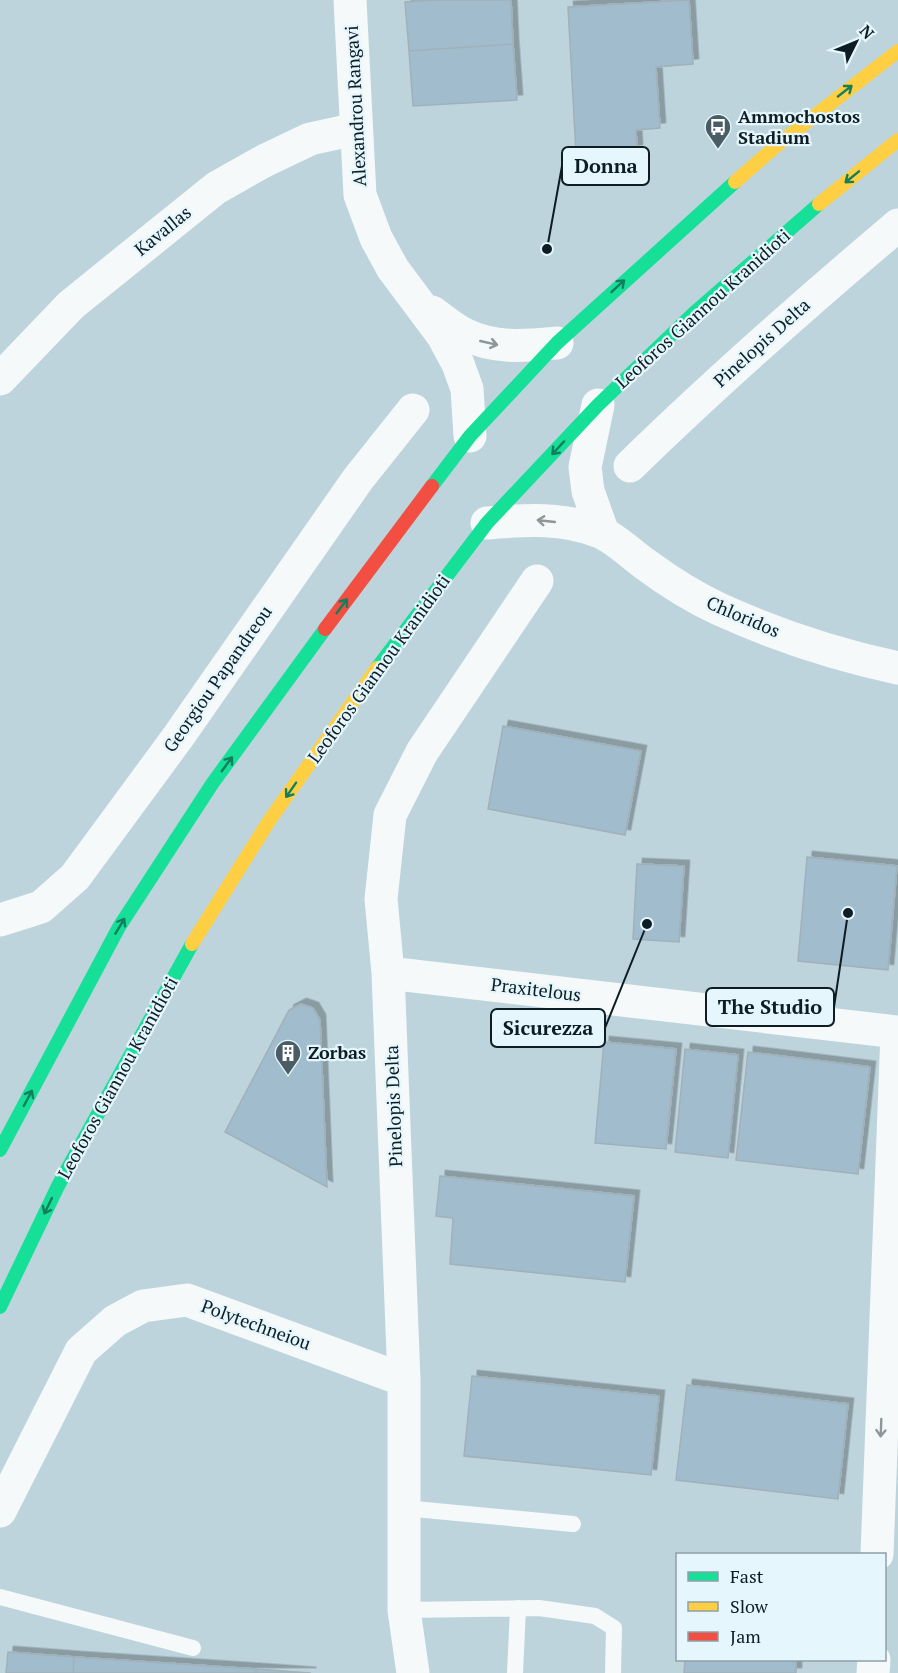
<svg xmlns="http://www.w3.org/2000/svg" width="898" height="1673" viewBox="0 0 898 1673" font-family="'PT Serif',serif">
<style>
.building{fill:#a1bccd;stroke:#a1b1b9;stroke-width:1.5;filter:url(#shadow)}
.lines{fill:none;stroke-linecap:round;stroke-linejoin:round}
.lane{stroke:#f5f9fa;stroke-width:16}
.street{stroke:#f5f9fa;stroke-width:33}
.fast{stroke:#16e098;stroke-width:14}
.slow{stroke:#ffcf43;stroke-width:14}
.jam{stroke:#f24e42;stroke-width:14}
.oneway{stroke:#127e5e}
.oneway2{stroke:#8d9699}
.labels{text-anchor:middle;stroke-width:4.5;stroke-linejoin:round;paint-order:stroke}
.street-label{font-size:18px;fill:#0d1d23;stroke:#e5f6fd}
.poi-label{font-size:18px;font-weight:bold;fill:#0d1d23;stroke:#e5f6fd;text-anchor:start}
.leader{fill:none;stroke:#0d1d23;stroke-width:2}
.callout-dot{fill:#0d1d23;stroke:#e5f6fd;stroke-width:2}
.callout{fill:#e5f6fd;stroke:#0d1d23;stroke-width:2}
.callout-label{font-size:20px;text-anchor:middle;font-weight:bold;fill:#0d1d23}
</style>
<defs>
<filter id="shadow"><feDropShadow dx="5.5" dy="-5.5" stdDeviation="0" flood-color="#0004"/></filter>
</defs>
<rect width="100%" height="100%" fill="#bdd4dd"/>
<path class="building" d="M439,0H511L513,44L409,51L405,2Z
M689,0L693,64L656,67L660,128L636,130L637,150L576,153L568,7Z
M513,44L517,100L413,106L409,51Z
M503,726L641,751L625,835L488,809Z
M807,857L897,866L888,970L798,961Z
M637,864L684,866L679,942L633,939Z
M301,1004L313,1008L320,1020L327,1187L225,1132L289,1010Z
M604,1042L676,1049L666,1149L595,1143Z
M685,1049L738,1055L728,1158L675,1152Z
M748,1052L870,1067L858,1174L736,1160Z
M440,1176L634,1196L625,1282L450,1264L453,1218L436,1216Z
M472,1376L659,1396L651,1475L464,1456Z
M687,1385L848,1404L838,1499L676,1480Z
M8,1652L74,1657L73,1673H6Z
M74,1657L256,1669V1673H73Z
M685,1660H796V1673H684Z
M256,1669L311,1673H256Z"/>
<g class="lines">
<path class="lane" d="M404,1508L573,1524
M0,1597L193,1648
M404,1610L539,1608L595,1616L614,1628L613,1673
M515,1673L518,1608"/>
<path class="street" d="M350,0L360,195L376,238L393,269L443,336L458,364L467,389L470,436
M432,312C442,319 452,328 464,334C494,349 524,346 557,343
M0,379L71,305L216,188L264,161L310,139L356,129
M598,405L585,467L588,491L603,533
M630,466C716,382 806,303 898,225
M487,523C526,520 563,517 600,532C616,539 631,554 645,564C668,581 693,597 719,609C776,635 838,655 898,668
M0,920L41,907L75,877L178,737L358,479L413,410
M388,973L898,1032
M0,1511L81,1351L115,1321L143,1306L187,1300L404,1380
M877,1554L897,1032
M413,1673L404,1610V1380L388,973L381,899L390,815L422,752L537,581
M873,1673L874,1660"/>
<path class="fast" d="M432,486L470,436L557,343L735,182
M377,668L487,523L598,405L694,313L819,204
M0,1150L119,927L212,784L325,629
M0,1307L58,1186L192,944"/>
<path class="slow" d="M735,182L776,146L898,51
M819,204L898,140
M192,944L269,821L377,668"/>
<path class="jam" d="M325,629L432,486"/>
</g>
<defs><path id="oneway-shaft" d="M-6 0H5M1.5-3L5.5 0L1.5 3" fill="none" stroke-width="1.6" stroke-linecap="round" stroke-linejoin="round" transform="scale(1.5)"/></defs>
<g class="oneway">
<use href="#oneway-shaft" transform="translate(845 91) rotate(-38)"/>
<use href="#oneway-shaft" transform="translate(852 177) rotate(141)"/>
<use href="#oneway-shaft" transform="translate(618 286) rotate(-43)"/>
<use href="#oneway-shaft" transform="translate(558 448) rotate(133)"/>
<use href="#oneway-shaft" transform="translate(342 606) rotate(-53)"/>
<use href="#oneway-shaft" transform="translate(227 764) rotate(-54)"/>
<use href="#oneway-shaft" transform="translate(291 790) rotate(125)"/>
<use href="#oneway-shaft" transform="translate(120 926) rotate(-59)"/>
<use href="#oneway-shaft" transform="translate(28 1098) rotate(-62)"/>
<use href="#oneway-shaft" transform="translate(48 1206) rotate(116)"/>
</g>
<g class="oneway2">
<use href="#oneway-shaft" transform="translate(489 343) rotate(13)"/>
<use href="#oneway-shaft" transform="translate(546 521) rotate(-174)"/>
<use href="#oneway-shaft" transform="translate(881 1428) rotate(92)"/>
</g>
<defs>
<g id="bus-pin" transform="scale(1.35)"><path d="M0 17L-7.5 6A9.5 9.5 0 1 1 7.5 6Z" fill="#4b5d64" stroke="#e5f6fd"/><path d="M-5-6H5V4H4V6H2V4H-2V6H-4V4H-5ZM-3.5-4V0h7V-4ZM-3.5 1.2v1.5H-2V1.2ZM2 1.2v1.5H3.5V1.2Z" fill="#fff"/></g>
<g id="building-pin" transform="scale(1.35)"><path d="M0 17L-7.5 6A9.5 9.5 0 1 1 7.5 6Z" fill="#4b5d64" stroke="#e5f6fd"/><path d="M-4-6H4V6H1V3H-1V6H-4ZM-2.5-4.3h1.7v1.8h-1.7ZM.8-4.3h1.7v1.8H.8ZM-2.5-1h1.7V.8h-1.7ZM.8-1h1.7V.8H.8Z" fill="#fff"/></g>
</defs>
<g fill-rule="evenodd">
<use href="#bus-pin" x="718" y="127"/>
<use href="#building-pin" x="288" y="1053"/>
</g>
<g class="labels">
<g class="street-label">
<text transform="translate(356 106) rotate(-93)" y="6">Alexandrou Rangavi</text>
<text transform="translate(163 231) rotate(-39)" y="6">Kavallas</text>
<text transform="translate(703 309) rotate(-42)" y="6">Leoforos Giannou Kranidioti</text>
<text transform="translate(762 343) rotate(-42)" y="6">Pinelopis Delta</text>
<text transform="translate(743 617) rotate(23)" y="6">Chloridos</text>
<text transform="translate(379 669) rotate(-54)" y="6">Leoforos Giannou Kranidioti</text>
<text transform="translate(218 679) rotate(-55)" y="6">Georgiou Papandreou</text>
<text transform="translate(536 990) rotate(7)" y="6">Praxitelous</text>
<text transform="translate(118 1078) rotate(-61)" y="6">Leoforos Giannou Kranidioti</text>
<text transform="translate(394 1106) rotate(-92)" y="6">Pinelopis Delta</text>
<text transform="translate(256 1325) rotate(20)" y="6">Polytechneiou</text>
</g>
<g class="poi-label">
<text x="738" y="123">Ammochostos<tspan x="738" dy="21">Stadium</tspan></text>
<text x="308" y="1059">Zorbas</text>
</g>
</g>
<path class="leader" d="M547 249L562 166M848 913L834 1007M647 924L605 1028"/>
<g class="callout-dot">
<circle cx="547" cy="249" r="6"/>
<circle cx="848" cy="913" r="6"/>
<circle cx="647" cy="924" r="6"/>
</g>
<g class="callout">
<rect x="562" y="147" width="87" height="38" rx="6"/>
<rect x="706" y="988" width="128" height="38" rx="6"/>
<rect x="491" y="1009" width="114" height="38" rx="6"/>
</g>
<g class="callout-label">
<text x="606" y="173">Donna</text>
<text x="770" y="1014">The Studio</text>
<text x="548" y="1035">Sicurezza</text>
</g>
<rect x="676" y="1553" width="210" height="108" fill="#e5f6fd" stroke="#8f9fa6" stroke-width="1.5"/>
<rect x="688" y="1572" width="30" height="9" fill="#16e098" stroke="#8f9fa6" stroke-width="1.5"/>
<text x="730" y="1583" font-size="18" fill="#0d1d23">Fast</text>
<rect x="688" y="1602" width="30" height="9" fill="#ffcf43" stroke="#8f9fa6" stroke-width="1.5"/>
<text x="730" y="1613" font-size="18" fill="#0d1d23">Slow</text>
<rect x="688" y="1632" width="30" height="9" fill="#f24e42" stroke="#8f9fa6" stroke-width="1.5"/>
<text x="730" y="1643" font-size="18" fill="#0d1d23">Jam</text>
<g transform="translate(856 42) rotate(47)" stroke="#e5f6fd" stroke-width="4.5" paint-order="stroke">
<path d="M0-4.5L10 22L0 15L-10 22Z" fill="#0d1d23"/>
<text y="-9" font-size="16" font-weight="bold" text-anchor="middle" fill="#0d1d23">N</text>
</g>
</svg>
